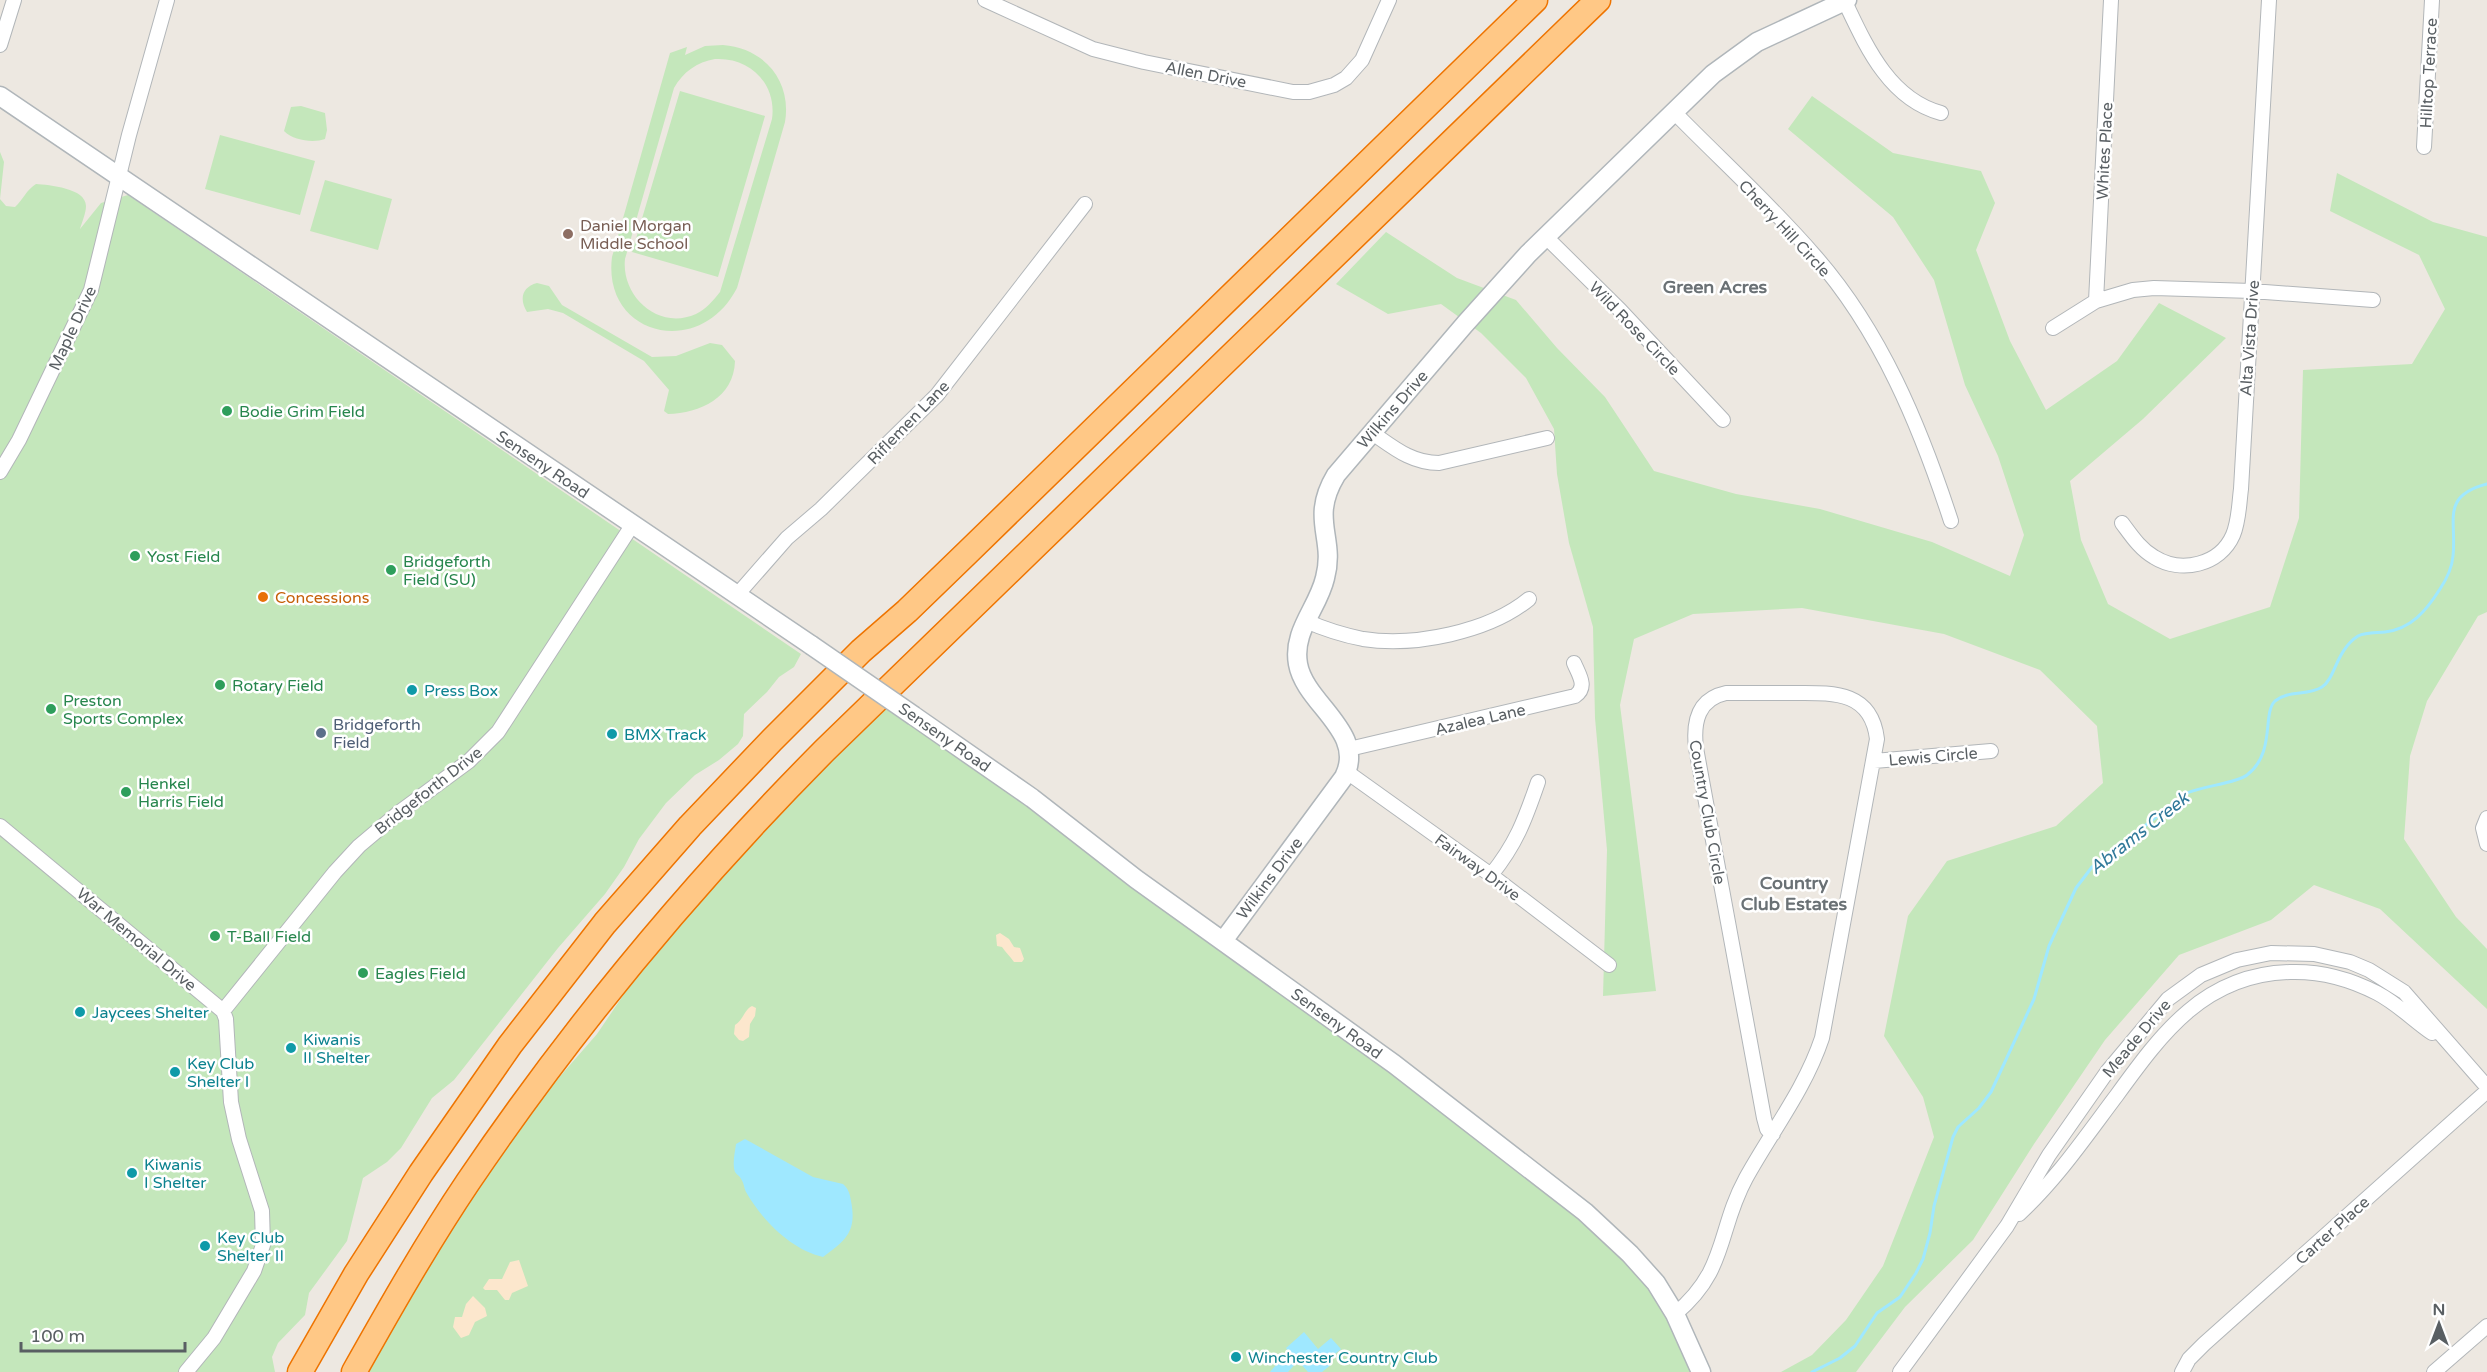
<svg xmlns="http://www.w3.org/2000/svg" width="2487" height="1372" viewBox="0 0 2487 1372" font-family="'Varela Round',sans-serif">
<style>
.green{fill:#c4e7bb;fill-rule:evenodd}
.sand{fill:#fce7cd}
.water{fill:#9fe8ff}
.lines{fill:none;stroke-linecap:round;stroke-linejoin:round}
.stream{stroke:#9fe8ff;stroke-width:3}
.street-casing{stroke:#b2b6b9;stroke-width:16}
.secondary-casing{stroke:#b0b6ba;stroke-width:21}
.highway-casing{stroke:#ee7400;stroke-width:27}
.street{stroke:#fff;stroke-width:14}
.secondary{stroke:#fff;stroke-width:18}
.highway{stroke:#ffc886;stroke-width:24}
.secondary-bridge-casing{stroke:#b0b6ba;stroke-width:21;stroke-linecap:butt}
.secondary-bridge{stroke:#fff;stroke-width:18}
.education-dot{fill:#8d6e63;stroke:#fff;stroke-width:2}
.leisure-dot{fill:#2e9e5b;stroke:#fff;stroke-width:2}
.food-dot{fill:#e8710a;stroke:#fff;stroke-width:2}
.culture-dot{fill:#0f9aa8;stroke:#fff;stroke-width:2}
.service-dot{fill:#5c6f8a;stroke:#fff;stroke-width:2}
.labels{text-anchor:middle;stroke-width:5;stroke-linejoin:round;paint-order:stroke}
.street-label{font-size:16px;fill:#595f63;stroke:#fff}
.education-label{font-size:16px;fill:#785e54;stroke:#fff;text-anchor:start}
.leisure-label{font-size:16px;fill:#27864d;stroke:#fff;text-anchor:start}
.food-label{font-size:16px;fill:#c56008;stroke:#fff;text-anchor:start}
.culture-label{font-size:16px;fill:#0d838f;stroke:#fff;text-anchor:start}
.service-label{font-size:16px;fill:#4e5e75;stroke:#fff;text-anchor:start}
.neighbourhood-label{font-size:18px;font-weight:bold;fill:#6a7175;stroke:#fff}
.water-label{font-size:18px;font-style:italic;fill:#31799a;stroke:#fff}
</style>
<rect width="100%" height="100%" fill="#ede8e1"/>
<path class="green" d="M723,45C764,48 792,81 785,122L737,288C700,360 602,336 612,257L670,53L687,47L685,55L705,46ZM715,59C750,57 777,84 772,119L720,292C713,301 706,309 696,314C658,331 621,296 625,259L674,88C683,72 697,62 715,59Z
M680,91L765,116L718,277L632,252Z
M1812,96L1893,153L1981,171L1995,203L1976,250L2010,341L2046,410L2117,361L2159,303L2226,338L2143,419L2070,481L2081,540L2108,604L2170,639L2270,607L2299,518L2303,370L2412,364L2445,309L2419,255L2330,211L2337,173L2433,222L2487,237V612L2478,616L2427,701L2410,756L2404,839L2456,917L2487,949V1009L2380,909L2314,885L2271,920L2179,955L2105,1040L2034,1144L1973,1240L1905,1307L1856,1372H1781L1812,1355L1846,1320L1883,1266L1934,1137L1923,1097L1884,1036L1908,916L1947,861L2056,826L2103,783L2097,726L2040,670L1944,634L1802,608L1693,614L1634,639L1620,705L1656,991L1603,996L1607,850L1595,718L1593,627L1569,543L1557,474L1554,429L1526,378L1481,333L1441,304L1388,314L1336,284L1386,232L1457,278L1516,300L1557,348L1605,397L1654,471L1736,494L1820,509L1932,542L2010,576L2024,535L1998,456L1965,385L1934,280L1893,217L1788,129Z
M301,106L325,113L327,130L325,139C314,143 294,141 284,131L291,107Z
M220,135L315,161L300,215L205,189Z
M0,152L4,162L0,199L6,206L15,207C23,200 26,190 36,184C49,185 86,188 86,206C86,213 82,222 80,229L101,203L128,195L801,654L794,667L779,677L767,692L744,714L743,736L738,744L719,760L695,775L666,803L639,839L624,867L605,894L558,948L454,1080L432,1098L401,1148L387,1162L363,1178L347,1241L309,1293L305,1315L278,1343L272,1357L275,1372H0Z
M325,180L392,199L378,250L310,231Z
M537,283L549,286L562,305L652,357L676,356L710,343L722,345L735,361C734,398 700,413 668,414L664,411L669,390L644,361L563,313L548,309L527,312C519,299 522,287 537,283Z
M883,696L1032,798L1630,1254L1700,1372H354L467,1183L597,1034L700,882Z"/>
<path class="sand" d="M1000,933L1009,939L1014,947L1020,948L1024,959L1022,962H1014C1010,956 1006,953 1002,947L997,946L996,935Z
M752,1006L756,1008L755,1016L750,1024L749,1037L743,1041L739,1040L734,1034L735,1025C744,1019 744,1010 752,1006Z
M519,1260L528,1286L512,1293L509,1300H505L497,1290H485L483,1288L489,1279H502L510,1262Z
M473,1296L485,1308L487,1316L475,1322L469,1335L461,1338L453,1327L455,1317H462L466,1304Z"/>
<path class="water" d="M745,1139L813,1177L843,1184C849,1189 850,1195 851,1201C857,1232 846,1240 823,1257C791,1250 762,1220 746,1192C744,1188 744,1183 741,1179C740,1176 737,1175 735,1172C732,1164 735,1152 736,1144Z
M1304,1332L1318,1349L1331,1338L1341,1349L1328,1360L1332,1364L1322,1372H1308L1298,1361L1288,1372H1270L1288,1351L1286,1348Z"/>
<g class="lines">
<path class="stream" d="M1812,1372L1840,1358L1855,1346L1877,1313L1900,1297L1916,1273L1923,1259L1930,1233L1934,1206L1953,1137L1958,1127L1979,1108L1991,1092L2034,999L2049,946L2076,888L2092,867L2187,793C2203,786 2237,783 2247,775C2276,753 2262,713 2275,701C2288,690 2308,696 2322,687C2335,679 2336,650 2358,636C2366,632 2376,633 2385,632C2411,629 2426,611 2440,589C2446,580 2452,568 2453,556C2457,521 2440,496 2487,484"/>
<g class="street-casing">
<path id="street" d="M985,0L1093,49L1144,62L1293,92H1309L1334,85L1346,78L1362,60L1389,0
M1845,2C1866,46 1889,99 1941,113
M0,45L14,0
M1674,112C1720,159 1771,205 1814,255C1881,331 1920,426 1951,521
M2424,147L2432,0
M1546,237L1620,310L1723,420
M2096,301L2111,0
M2053,328L2096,301L2133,290L2154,288L2252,291L2373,300
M1371,432C1393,447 1411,463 1439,463L1547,438
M0,472L19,440L91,290L129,135L167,0
M2122,523C2131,535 2140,549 2154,557C2181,574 2220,565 2233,535C2239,521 2239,504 2241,489L2269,0
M737,595L787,538L821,509L937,395L1085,204
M1306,621C1324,629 1343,635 1363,639C1414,647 1489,632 1529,599
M1349,749L1575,696C1588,687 1579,675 1574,663
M1874,761L1991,751
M1347,772L1491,875L1609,965
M2487,818L2483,828L2487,844
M0,826L223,1011L226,1019L231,1102L239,1139L262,1211L263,1245L254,1271L214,1338L186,1372
M1491,875C1516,844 1525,820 1538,782
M223,1011L335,872L359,846L397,814L469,761L498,732L633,524
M2019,1214C2057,1179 2086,1136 2117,1095C2162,1033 2205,974 2290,972C2321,971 2350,979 2377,993C2398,1004 2413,1020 2432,1033
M1675,1314C1728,1270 1717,1231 1746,1178C1772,1131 1805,1089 1822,1038L1877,739C1871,689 1830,693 1791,693C1770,693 1748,693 1726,693C1698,699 1693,722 1696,748L1764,1118L1767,1129L1773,1134
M1900,1372L2007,1226L2049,1155L2107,1072L2168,999L2201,975L2237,960L2271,953L2314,954L2350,962L2369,970L2404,992L2487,1087
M2182,1372L2189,1359L2204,1344L2487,1091
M2434,1372L2487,1326"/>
</g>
<g class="secondary-casing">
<path id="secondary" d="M0,96L811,645
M914,716L1032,798L1136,879L1394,1064L1585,1212L1630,1254L1656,1283L1675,1314L1701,1372
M1223,941L1344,777C1367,732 1305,704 1298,664C1292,631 1318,608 1325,578C1336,537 1309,520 1336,475L1465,324L1528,254L1713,74L1757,42L1847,0"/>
</g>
<g class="highway-casing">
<path id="highway" d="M300,1372L356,1274L421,1173L510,1045L605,923L690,826L772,740L861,651L907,611L968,552L1535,0
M354,1372C390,1308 427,1243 468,1182C573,1027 693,883 825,750L1598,0"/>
</g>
<use href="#street" class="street"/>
<use href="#secondary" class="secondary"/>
<use href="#highway" class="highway"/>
<g class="secondary-bridge-casing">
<path id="secondary-bridge" d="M811,645L914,716"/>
</g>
<use href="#secondary-bridge" class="secondary-bridge"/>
</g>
<circle class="education-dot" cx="568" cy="234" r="6"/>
<g class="leisure-dot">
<circle cx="227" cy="411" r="6"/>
<circle cx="135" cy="556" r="6"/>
<circle cx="391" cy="570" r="6"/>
<circle cx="220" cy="685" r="6"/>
<circle cx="51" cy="709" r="6"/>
<circle cx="126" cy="792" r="6"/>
<circle cx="215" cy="936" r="6"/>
<circle cx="363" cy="973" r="6"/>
</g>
<circle class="food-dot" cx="263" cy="597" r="6"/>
<g class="culture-dot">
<circle cx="412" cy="690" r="6"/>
<circle cx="612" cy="734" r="6"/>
<circle cx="80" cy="1012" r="6"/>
<circle cx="291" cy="1048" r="6"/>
<circle cx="175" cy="1072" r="6"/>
<circle cx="132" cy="1173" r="6"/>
<circle cx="205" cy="1246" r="6"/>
<circle cx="1236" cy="1357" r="6"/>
</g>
<circle class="service-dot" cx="321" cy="733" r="6"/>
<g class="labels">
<g class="street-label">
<text transform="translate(2428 73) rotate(-87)" y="6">Hilltop Terrace</text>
<text transform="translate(1206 74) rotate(11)" y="6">Allen Drive</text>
<text transform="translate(2104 151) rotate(-87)" y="6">Whites Place</text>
<text transform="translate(1785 228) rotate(47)" y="6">Cherry Hill Circle</text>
<text transform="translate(72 328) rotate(-65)" y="6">Maple Drive</text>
<text transform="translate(1635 328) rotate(46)" y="6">Wild Rose Circle</text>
<text transform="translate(2249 338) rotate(-86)" y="6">Alta Vista Drive</text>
<text transform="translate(1392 409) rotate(-49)" y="6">Wilkins Drive</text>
<text transform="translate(908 422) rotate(-46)" y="6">Riflemen Lane</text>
<text transform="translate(543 464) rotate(34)" y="6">Senseny Road</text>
<text transform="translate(1480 719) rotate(-13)" y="6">Azalea Lane</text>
<text transform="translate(945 737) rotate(35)" y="6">Senseny Road</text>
<text transform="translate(1933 756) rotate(-5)" y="6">Lewis Circle</text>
<text transform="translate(428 790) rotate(-38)" y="6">Bridgeforth Drive</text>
<text transform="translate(1708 812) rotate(80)" y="6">Country Club Circle</text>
<text transform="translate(1478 867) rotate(36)" y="6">Fairway Drive</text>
<text transform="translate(1269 878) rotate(-53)" y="6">Wilkins Drive</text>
<text transform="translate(137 939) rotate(40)" y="6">War Memorial Drive</text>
<text transform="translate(1337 1023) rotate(36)" y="6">Senseny Road</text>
<text transform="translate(2136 1038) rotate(-50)" y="6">Meade Drive</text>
<text transform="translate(2332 1230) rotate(-42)" y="6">Carter Place</text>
</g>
<g class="education-label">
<text x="580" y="231">Daniel Morgan<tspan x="580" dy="18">Middle School</tspan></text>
</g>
<g class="leisure-label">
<text x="239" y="417">Bodie Grim Field</text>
<text x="147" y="562">Yost Field</text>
<text x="403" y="567">Bridgeforth<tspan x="403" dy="18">Field (SU)</tspan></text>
<text x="232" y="691">Rotary Field</text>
<text x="63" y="706">Preston<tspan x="63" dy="18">Sports Complex</tspan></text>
<text x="138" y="789">Henkel<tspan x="138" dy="18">Harris Field</tspan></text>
<text x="227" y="942">T-Ball Field</text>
<text x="375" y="979">Eagles Field</text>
</g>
<g class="food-label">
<text x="275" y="603">Concessions</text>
</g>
<g class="culture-label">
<text x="424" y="696">Press Box</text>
<text x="624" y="740">BMX Track</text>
<text x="92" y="1018">Jaycees Shelter</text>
<text x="303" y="1045">Kiwanis<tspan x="303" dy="18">II Shelter</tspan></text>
<text x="187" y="1069">Key Club<tspan x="187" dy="18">Shelter I</tspan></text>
<text x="144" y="1170">Kiwanis<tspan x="144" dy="18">I Shelter</tspan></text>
<text x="217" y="1243">Key Club<tspan x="217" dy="18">Shelter II</tspan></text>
<text x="1248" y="1363">Winchester Country Club</text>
</g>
<g class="service-label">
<text x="333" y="730">Bridgeforth<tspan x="333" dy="18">Field</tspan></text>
</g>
<g class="neighbourhood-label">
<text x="1715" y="293">Green Acres</text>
<text x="1794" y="889">Country<tspan x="1794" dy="21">Club Estates</tspan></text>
</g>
<g class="water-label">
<text transform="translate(2139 833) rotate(-38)" y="6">Abrams Creek</text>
</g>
</g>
<g transform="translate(2439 1324)" stroke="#ffffff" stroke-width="4.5" paint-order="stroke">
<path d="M0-4.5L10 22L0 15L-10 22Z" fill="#595f63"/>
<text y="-9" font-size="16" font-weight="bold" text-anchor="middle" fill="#595f63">N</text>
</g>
<path d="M21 1342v9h164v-9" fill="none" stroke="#595f63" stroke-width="3"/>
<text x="30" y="1342" font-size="18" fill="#595f63" stroke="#ffffff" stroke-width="4.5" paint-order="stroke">100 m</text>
</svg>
